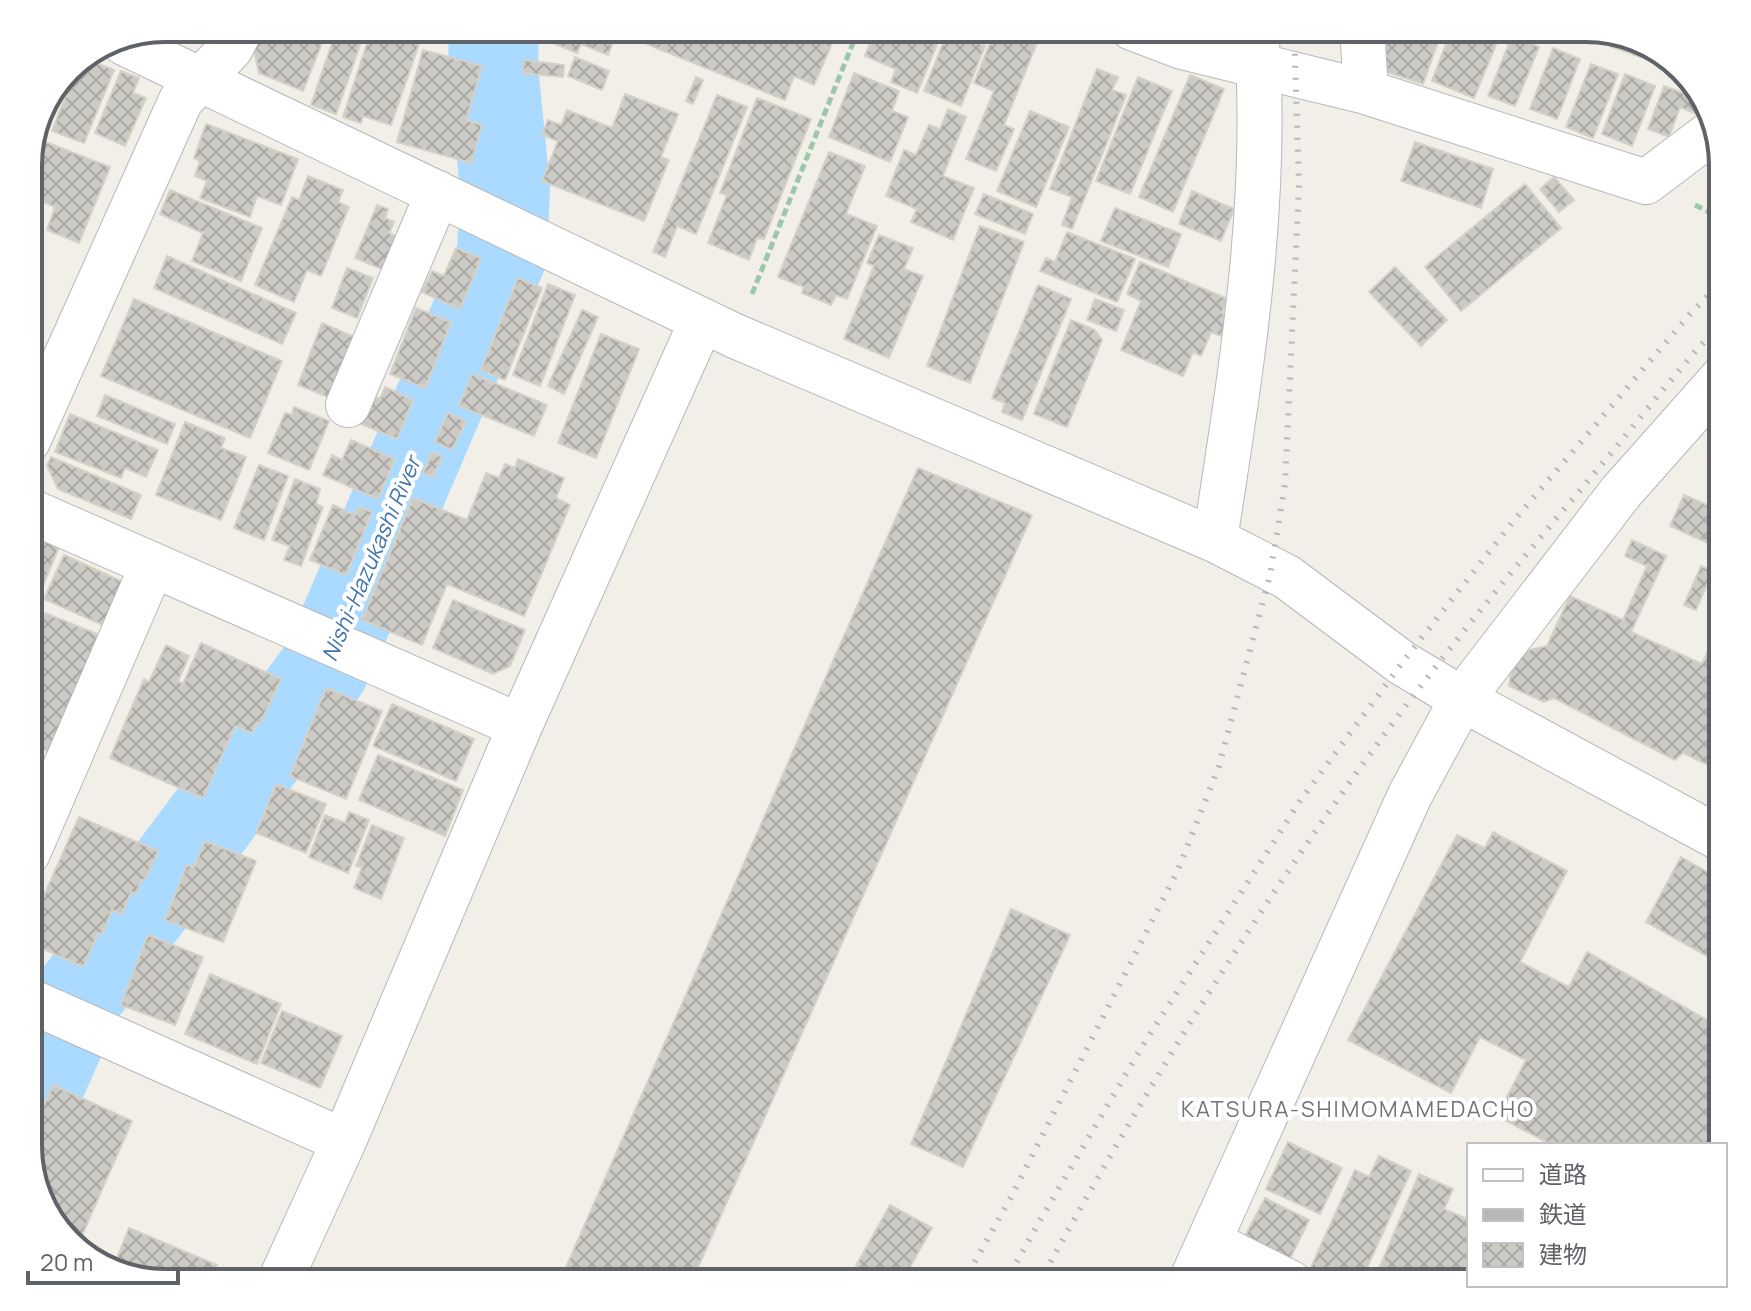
<svg xmlns="http://www.w3.org/2000/svg" width="1751" height="1311" viewBox="0 0 1751 1311" font-family="Manrope,'Noto Sans JP',sans-serif">
<style>
.lines{fill:none;stroke-linecap:round;stroke-linejoin:round}
.river{stroke:#aadaff;stroke-width:90}
.building{fill:url(#building-cross-hatch);stroke:#d6d1c6;stroke-width:2}
.minor-casing{stroke:#b5b8bc;stroke-width:46}
.path{stroke:#9cc7a9;stroke-width:5;stroke-dasharray:8 4;stroke-linecap:butt}
.minor{stroke:#fff;stroke-width:44}
.rail{stroke:#b6b7b8;stroke-width:6;stroke-dasharray:2 10;stroke-linecap:butt}
.labels{text-anchor:middle;stroke-width:8;stroke-linejoin:round;paint-order:stroke}
.water-label{font-size:22px;font-style:italic;fill:#4174aa;stroke:#fff}
.neighbourhood-label{font-size:22px;letter-spacing:2px;fill:#70757a;stroke:#fff}
.rim{fill:none;stroke:#5f6368;stroke-width:4}
</style>
<defs>
<pattern id="building-cross-hatch" width="8" height="8" patternUnits="userSpaceOnUse" patternTransform="scale(2)"><rect width="8" height="8" fill="#cccac5"/><path d="M0 0l8 8M0 8l8-8" fill="none" stroke="#a9a8a4"/></pattern>
</defs>
<rect width="100%" height="100%" fill="#f1efe8"/>
<g class="lines">
<path class="river" d="M28,1111L79,995L324,669L348,615L502,255L505,188L493,68L494,28"/>
</g>
<path class="building" d="M169,28H204L198,42L168,29Z
M272,28H328L303,91L259,73L254,50L261,32L269,35Z
M337,28H366L336,114L311,105Z
M372,28H412L409,37L420,41L391,125L363,116L361,123L343,117Z
M519,28H618L608,55L581,44L577,53L519,29Z
M645,28H738L765,39L770,28H776L787,32L789,28H800L833,41L814,85L794,76L785,100L639,41Z
M876,28H944L917,93L891,82L896,69L865,56Z
M949,28H977L972,40L985,46L961,106L924,91Z
M996,28H1036L1042,30L1004,125L1014,129L996,171L966,159L994,91L974,83Z
M1384,28H1443L1423,84L1387,72Z
M1452,28H1503L1474,98L1432,81Z
M1559,28H1587L1670,57L1683,72Z
M1512,36L1539,47L1515,106L1488,96Z
M1553,48L1580,59L1557,119L1530,109Z
M423,50L482,66L466,120L482,125L471,163L397,142Z
M575,57L609,71L602,90L568,76Z
M85,58L114,70L84,143L52,131L80,60Z
M524,60L564,65L563,77L523,73Z
M1591,64L1618,74L1593,138L1566,127Z
M1097,69L1118,77L1112,90L1126,95L1072,229L1062,225L1072,197L1050,189Z
M121,71L139,78L133,93L146,98L125,146L95,133Z
M854,73L899,91L892,111L908,117L890,162L829,137Z
M1625,74L1655,86L1632,146L1602,134Z
M65,75L43,129L36,126L42,104Z
M1190,75L1224,89L1173,212L1139,197Z
M696,77L703,80L693,104L686,101Z
M1138,77L1172,91L1130,194L1096,181Z
M1664,86L1702,100L1696,114L1680,107L1669,137L1648,129Z
M625,94L678,114L661,157L669,160L644,221L542,181L558,141L542,135L548,120L561,125L567,110L612,128Z
M717,95L747,107L696,234L677,226L665,257L653,252Z
M757,98L811,119L764,239L757,238L749,260L708,243L727,195L720,193Z
M948,109L966,117L943,176L974,188L953,240L911,222L917,209L886,196L904,150L916,155L929,125L940,129Z
M1030,111L1069,127L1036,207L997,191Z
M206,124L298,159L281,205L257,196L250,217L200,198L207,181L195,176L200,161L194,158Z
M33,137L110,167L79,243L47,230L55,207L28,196V155Z
M1415,142L1493,169L1481,208L1401,181Z
M829,152L865,166L846,214L877,226L847,299L836,295L831,305L802,293L804,287L778,277Z
M308,176L343,190L338,202L349,207L321,276L307,270L294,302L255,285L292,197L299,200Z
M1554,177L1574,200L1559,212L1540,189Z
M1525,184L1561,228L1461,311L1425,267Z
M170,190L262,228L241,281L192,261L203,233L160,214Z
M1192,191L1234,209L1221,241L1179,224Z
M984,194L1033,214L1025,234L975,214Z
M377,205L388,209L385,218L394,222L389,233L398,237L384,270L355,258Z
M1115,208L1181,234L1168,267L1101,241Z
M980,226L1024,242L970,383L927,366Z
M1067,232L1135,259L1117,302L1040,271L1046,258L1055,262Z
M879,235L913,248L904,269L923,276L889,358L844,339L874,266L867,263Z
M456,248L481,258L460,309L422,292L432,271L444,276Z
M167,256L296,313L282,344L154,288Z
M1140,262L1228,299L1222,313L1229,316L1221,336L1211,332L1201,356L1193,352L1183,376L1121,350L1141,301L1127,294Z
M1395,267L1447,320L1421,346L1369,292Z
M347,268L373,278L357,318L332,308Z
M518,278L542,288L505,380L481,370Z
M548,284L575,295L540,386L513,375Z
M1038,285L1071,299L1022,420L1002,412L1005,403L992,398Z
M134,299L282,361L250,438L101,376Z
M1095,299L1124,310L1116,331L1087,320Z
M416,308L451,322L425,388L390,374Z
M582,310L598,317L564,394L548,386Z
M1071,320L1095,330L1102,340L1067,427L1034,414Z
M322,323L359,339L335,400L298,385Z
M601,334L639,349L596,458L558,443Z
M472,374L547,405L534,436L459,406Z
M385,387L413,400L397,439L361,424L373,396L380,399Z
M105,395L175,424L167,444L97,416Z
M294,407L329,421L309,470L268,453L285,413L292,415Z
M448,413L466,421L452,450L435,442Z
M70,414L158,450L146,477L125,468L121,478L55,452Z
M1723,420V449L1709,435Z
M185,422L225,438L221,448L246,457L221,520L156,495Z
M351,440L395,459L378,499L323,475L332,455L342,460Z
M432,452L442,457L433,477L423,473Z
M51,457L141,495L131,519L58,489L47,466Z
M518,459L564,478L556,498L570,505L524,616L447,584L422,645L362,620L413,498L467,520L486,473L499,478L505,464L515,468Z
M259,465L288,476L264,540L234,528Z
M918,468L1032,515L691,1283H559Z
M295,479L320,489L316,504L323,507L301,566L284,560L290,546L272,540Z
M1684,495L1723,512V550L1670,526Z
M333,505L355,515L359,507L372,512L346,575L310,560Z
M37,538L59,547L37,600L28,596V540Z
M1632,540L1666,556L1631,632L1702,664L1720,625L1723,627V650L1712,675L1723,680V772L1683,753L1675,760L1554,698L1544,702L1509,686L1511,672L1525,651L1547,646L1570,596L1623,620L1647,566L1625,556Z
M64,555L125,583L105,626L44,599Z
M1701,566L1713,571L1696,610L1684,605Z
M453,600L525,630L510,666L493,674L433,648Z
M28,609L36,612L28,629Z
M45,613L102,636L55,754L28,743V655Z
M201,643L281,679L260,724L257,722L252,733L235,726L203,798L110,758L144,679L149,682L166,645L189,656L178,681L183,684Z
M326,688L382,711L346,799L290,776Z
M392,704L474,739L456,781L373,746Z
M28,753L40,758L28,788Z
M378,755L463,790L445,836L359,800Z
M276,784L326,804L306,853L256,833Z
M349,812L369,820L348,873L309,857L325,815L345,823Z
M79,817L158,851L145,880H141L136,894L131,892L122,914L112,910L102,934L98,933L83,967L28,942V931Z
M372,825L404,838L381,899L354,888L362,867L356,866Z
M1493,832L1567,871L1520,962L1569,987L1587,952L1723,1029V1145H1552L1497,1116L1526,1060L1480,1037L1451,1093L1348,1040L1457,835L1485,848Z
M205,841L256,861L223,942L165,920L187,865L194,867Z
M1681,857L1723,881V965L1646,922Z
M1011,909L1070,935L963,1167L911,1144Z
M148,935L203,957L175,1025L121,1005Z
M210,974L281,1004L257,1064L185,1034Z
M282,1011L342,1036L320,1088L261,1063Z
M53,1085L132,1121L77,1247L42,1207L28,1155V1140Z
M1288,1142L1342,1168L1320,1214L1266,1189Z
M1379,1156L1411,1171L1361,1281L1330,1266L1325,1276L1310,1269L1355,1170L1369,1177Z
M1419,1174L1453,1189L1444,1209L1469,1220V1258L1459,1283H1373Z
M1265,1198L1309,1220L1289,1261L1244,1238Z
M890,1205L932,1228L901,1283H854L848,1280Z
M129,1228L217,1265L210,1283H164L114,1266Z"/>
<g class="lines">
<g class="minor-casing">
<path id="minor" d="M1132,28L1182,47L1366,92L1646,182L1715,130
M1362,28L1366,92
M124,43L735,336L1215,540C1241,370 1270,200 1256,28
M348,405L438,193
M28,441L181,100L231,48L241,28
M28,510L520,726
M1215,540L1287,577L1402,663L1462,699L1723,840
M28,853L152,566
M28,1000L344,1141
M1209,1242L1291,1283
M279,1283L344,1141L520,726L702,320
M1190,1283L1410,795L1462,699L1621,492L1723,377"/>
</g>
<path class="path" d="M1695,205L1723,219
M752,294L859,28"/>
<use href="#minor" class="minor"/>
<path class="rail" d="M963,1283L1011,1197L1178,870L1219,766L1270,575L1285,484L1299,185L1294,28
M1005,1283L1039,1222L1143,1045L1300,801L1402,663L1511,524L1690,314L1723,280
M1039,1283C1137,1103 1245,928 1365,761C1434,665 1510,573 1587,482C1632,429 1675,372 1723,321"/>
</g>
<g class="labels">
<g class="water-label">
<text transform="translate(371 559) rotate(-67)" y="8">Nishi-Hazukashi River</text>
</g>
<g class="neighbourhood-label">
<text x="1358" y="1117">KATSURA-SHIMOMAMEDACHO</text>
</g>
</g>
<path d="M0 0H1751V1311H0ZM165 42H1586A123 123 0 0 1 1709 165V1146A123 123 0 0 1 1586 1269H165A123 123 0 0 1 42 1146V165A123 123 0 0 1 165 42Z" fill="#fff" fill-rule="evenodd"/>
<path class="rim" d="M165 42H1586A123 123 0 0 1 1709 165V1146A123 123 0 0 1 1586 1269H165A123 123 0 0 1 42 1146V165A123 123 0 0 1 165 42Z"/>
<rect x="1467" y="1143" width="260" height="144" fill="#ffffff" stroke="#bfc1c3" stroke-width="2"/>
<rect x="1483" y="1169" width="40" height="12" fill="#ffffff" stroke="#bfc1c3" stroke-width="2"/>
<text x="1539" y="1183" font-size="24" fill="#5f6368">道路</text>
<rect x="1483" y="1209" width="40" height="12" fill="#b6b7b8" stroke="#bfc1c3" stroke-width="2"/>
<text x="1539" y="1223" font-size="24" fill="#5f6368">鉄道</text>
<rect x="1483" y="1243" width="40" height="24" fill="url(#building-cross-hatch)" stroke="#bfc1c3" stroke-width="2"/>
<text x="1539" y="1263" font-size="24" fill="#5f6368">建物</text>
<path d="M28 1271v12h150v-12" fill="none" stroke="#5f6368" stroke-width="4"/>
<text x="40" y="1271" font-size="24" fill="#5f6368" stroke="#ffffff" stroke-width="6" paint-order="stroke">20 m</text>
</svg>
